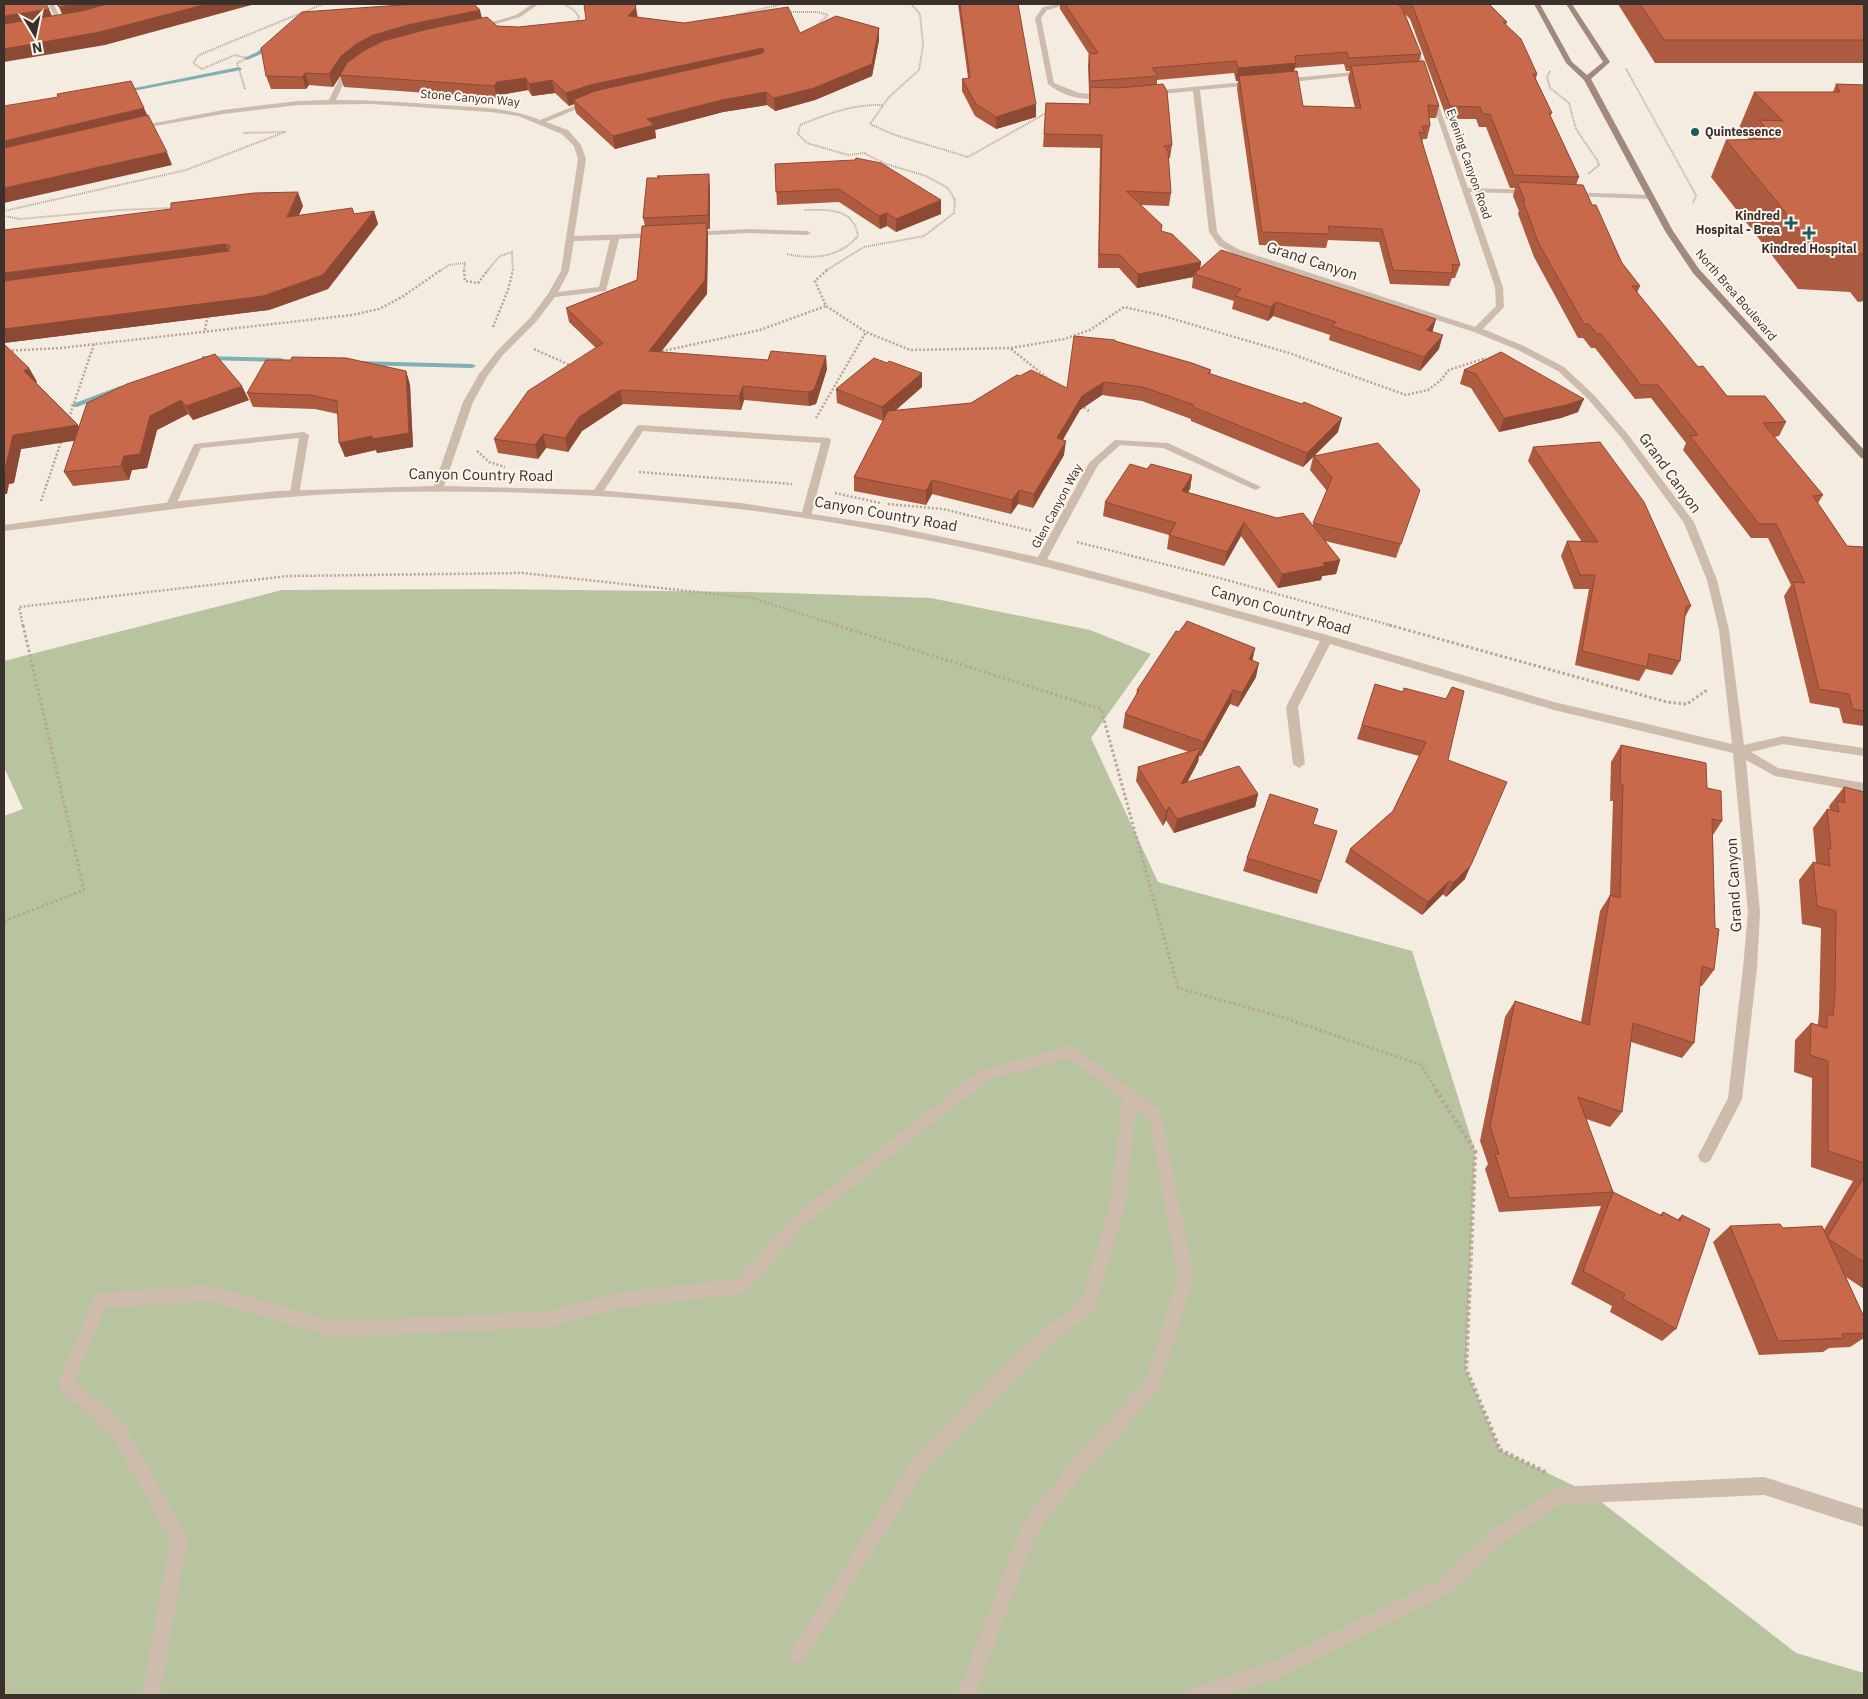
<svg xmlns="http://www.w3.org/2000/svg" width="1868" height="1699" viewBox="0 0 1868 1699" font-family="'IBM Plex Sans',sans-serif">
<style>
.green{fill:#b8c4a0}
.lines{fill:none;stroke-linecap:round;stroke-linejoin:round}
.stream{fill:#7fb0b2;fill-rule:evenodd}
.path-far3{stroke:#b9a596;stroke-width:2;stroke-dasharray:1 1;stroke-linecap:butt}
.path-far2{stroke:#b9a596;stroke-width:2.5;stroke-dasharray:2 2;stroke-linecap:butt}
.path-far1{stroke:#b9a596;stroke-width:3;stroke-dasharray:2.5 2.5;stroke-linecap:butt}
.path{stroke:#b9a596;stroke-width:4.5;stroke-dasharray:3 3;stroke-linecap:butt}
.service{fill:#cdbbac;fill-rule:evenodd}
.minor{fill:#cdbbac;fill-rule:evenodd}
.secondary{fill:#a18a7d;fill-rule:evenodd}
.wall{fill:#ac5a40;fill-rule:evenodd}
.shaded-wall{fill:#8c4a34}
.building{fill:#c8694b;stroke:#8c4a34}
.poi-dot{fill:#1f5a5e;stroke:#fbf5ee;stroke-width:2}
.labels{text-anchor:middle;stroke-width:4;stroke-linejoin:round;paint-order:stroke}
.far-street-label{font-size:12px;fill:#3b302b;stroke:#fbf5ee}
.far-poi-label{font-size:12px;font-weight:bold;fill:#3b302b;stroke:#fbf5ee;text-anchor:start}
.street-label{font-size:15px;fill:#3b302b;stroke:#fbf5ee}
</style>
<rect width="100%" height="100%" fill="#f4ebe1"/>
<path class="green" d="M488,589L751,592L931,598L1090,630L1151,654L1091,738L1158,882L1412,951L1475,1151L1466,1369L1500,1450L1591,1494L1796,1653L1864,1673V1695H4V816L23,809L4,767V661L282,590Z"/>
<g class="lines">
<path class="stream" d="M271,41L276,42L261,54L247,60L244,58L257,52Z
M239,67L242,69L241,70L123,93L120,91Z
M202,356L281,358L285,360L281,362L205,360H202Z
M355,361L472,364L476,366L472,368L358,365H355Z
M120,386L127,388L77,407H74L70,405Z"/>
<path class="path-far3" d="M564,4L574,10L579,17L576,24
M911,4L920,14L923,45L919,70L889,97L870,124L895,135L968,157L1048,112
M787,12H818L828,15L815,27
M736,15L782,4
M1626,69L1696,195L1693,203
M1550,71L1547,77L1550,88L1569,103L1576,129L1597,160L1599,165L1588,174
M245,89L237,63L247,58L235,55L202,69L193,63L199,55L323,4
M4,211L186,170L285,132L243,133
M4,216L20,219L120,210L174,208
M787,254C814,260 840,257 858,236C853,207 828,210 804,210
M440,271L449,265L465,263L464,271
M487,271L500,256L512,252L513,271
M825,271L864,247L924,236L954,213L955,200L948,188L926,176L886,164L864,153L848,155L807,143L798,134L800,125C827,114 853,104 883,105"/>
<path class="path-far2" d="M464,270L465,281L478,283L488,270
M827,270L815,281L826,306L866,332L910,350L1011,348L1064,339L1090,330L1124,307L1160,315L1289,353L1406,395L1428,390L1440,381L1449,370L1486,358
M493,327L508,290L513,270
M205,330L208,314
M534,349L572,366
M1011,349L1051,381
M4,351L61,348L352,315L379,309L402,297L441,270
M658,352L760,330L826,306
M1081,405L1089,411
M69,418L94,344
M816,418L866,332
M477,451L489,462L505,467
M639,472L792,484
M835,493L880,503
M41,501L62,439
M888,504L943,509L1032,531
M1077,542L1223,579L1393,626
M23,626L19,607L288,576L523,573L752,598L840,626"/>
<path class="path-far1" d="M836,625L1101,709L1178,988L1282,1017L1421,1065L1437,1091
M1389,625L1667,702L1687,704L1707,690
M4,921L84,890L23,625"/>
<path class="path" d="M1436,1090L1475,1151L1466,1369L1500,1450L1547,1473"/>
<path class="service" d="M640,425L829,438L831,440L811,516L806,519L801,516L821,443L643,431L601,495H593L592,493L637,426Z
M304,432L309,435L299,495H291L290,493L299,438L201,448L176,505L171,508L166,505L194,444Z
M1071,1045L1161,1111L1194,1278L1160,1386L1158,1392L1083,1474L1036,1534L975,1695H957L1023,1522L1071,1462L1145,1381L1178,1278L1149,1119L1136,1109L1125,1207L1095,1309L1036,1358L926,1469L804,1660L798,1663L792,1660L789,1654L914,1457L1024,1346L1082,1299L1109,1207L1123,1099L1069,1058L988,1080L805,1225L747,1291L741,1294L621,1308L544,1328L333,1337L209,1301L105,1308L75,1380L125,1426L188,1538L160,1695H142L170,1539L113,1438L60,1389L58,1383L94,1296L100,1293L209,1285L333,1321L544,1312L621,1292L737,1279L795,1215L979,1071Z
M1764,1477L1864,1509V1527L1764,1495L1561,1504L1508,1539L1450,1593L1283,1676L1225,1695H1188L1190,1688L1197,1686L1280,1659L1438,1581L1496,1527L1559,1487Z"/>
<path class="minor" d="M48,4H54L63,25H59Z
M532,4H539L520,17L479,29L476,27L516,15Z
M1058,4H1071L1047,10L1041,18L1054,83L1079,93L1105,95L1109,97L1107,98C1088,102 1063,97 1048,84L1035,18L1043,7Z
M1412,43L1417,44L1468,188L1530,190L1534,192L1530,194L1470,192L1503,287L1504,307L1483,329L1524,346L1564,367L1594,395L1626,432L1694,522L1717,580L1729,630L1744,745L1783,736L1864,748V756L1783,744L1751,752L1778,768L1864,783V792L1775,776L1746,760L1760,912L1757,968L1742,1099L1710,1161L1705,1163L1700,1161L1698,1156L1728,1098L1743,968L1748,912L1733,753L1554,710L1330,644L1298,707L1305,764L1299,768L1293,764L1286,707L1320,641C1178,602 1036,560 891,533C716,499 535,487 357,493C238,497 121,517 4,531V525L171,502L278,491L434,486L463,402L479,374L497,351L530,318L548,294L561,271L578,159L574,146L562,134L518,116L490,112L371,104L298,105L223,114L138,129L134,127L223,110L298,101L329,100L339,79L352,67L355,69L345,80L336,100C371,100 406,102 441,105C475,107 508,107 540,120L589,100H593V102L546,122L568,130L581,145L586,159L574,236L657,233L661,235L657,237L619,239L606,291L555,297L536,322L503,355L488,375L473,402L444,486L597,490L741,503L890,526L1038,557L1089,463L1115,440L1168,443L1261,487L1256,490L1253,489L1163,448L1120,445L1098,465L1047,559L1327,635L1554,702L1732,744L1719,630L1707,580L1684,523L1620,436L1588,399L1558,371L1518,350L1474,332L1234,254L1218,245L1209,232L1193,91L1150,95L1146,93L1150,91L1255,81L1258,83L1255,85L1200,90L1217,232L1224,241L1240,250L1475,327L1496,306L1495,287ZM610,240L599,287L558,292L569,271L574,241Z
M1364,71L1366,72V74L1282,83L1279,81L1282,79Z
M1567,192L1650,195L1654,197L1650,199L1570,196L1566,194Z
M748,229L807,231L811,233L807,235L748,233L692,236L688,234L692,232Z"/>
<path class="secondary" d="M1534,4H1540L1572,62L1587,75L1603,62L1566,4H1572L1610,62L1591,79L1673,231L1699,269L1864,450V459L1861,458L1693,273L1665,231L1584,80L1566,63Z"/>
</g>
<path class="wall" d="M958,4H1018L1036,117L996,129L975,116L962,91V79L968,78Z
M1060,4H1489L1507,22L1506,25L1537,74L1536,79L1552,113L1550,116L1579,177L1576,185L1592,205L1622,263L1640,286L1637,293L1698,367L1727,396L1786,422L1779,436L1774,437L1823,495L1818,503L1847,546L1864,547V726L1843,723L1839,708L1810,703L1784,596L1791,585L1768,538H1751L1683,450L1686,443L1651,398L1635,399L1595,348H1591L1583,338H1578L1534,257L1518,214L1519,211L1513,196L1515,188H1510L1486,127H1479L1476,119H1447L1410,19L1405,14L1421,54L1419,62L1439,106L1436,118H1429L1430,126L1427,139H1423L1422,143L1460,265L1455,278H1452L1449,286L1390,284L1379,242L1328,240L1326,248L1259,245L1237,89L1238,81H1236L1234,73L1157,80V85L1172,145L1170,158H1168L1171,193L1169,206L1141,205L1161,231L1201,262L1200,268L1436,319L1432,332L1439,349L1420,371L1329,340L1330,335L1273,316L1268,321L1232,309L1234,301L1192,288L1193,277L1137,288L1119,268H1098L1100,148L1043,147L1046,103L1089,104V93L1088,66L1089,54L1060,9ZM1344,64L1346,71H1350L1348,78L1355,108L1303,106L1294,71L1295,68Z
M1618,4H1864V63H1655Z
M637,17L684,23L800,33L879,28V40L872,76L815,100L775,111L767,105L723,112L655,130L656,138L615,149L576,113L574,104L569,106L555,93L532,96L528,90L500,95L497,98L344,87L340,76L333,87L309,85L306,89H271L266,76L482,18L497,26L518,27Z
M1836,84L1864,85V301L1858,302L1850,292L1798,289L1711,177L1726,140H1750L1739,128L1754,92H1833Z
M775,164L941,200V214L896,232L887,226L880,229L839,202L777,205Z
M657,176L710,187V229H707L708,237L707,294L661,352L827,369L816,404L809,406L744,400L741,410L623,404L582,431L568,452L546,448L538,459L498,453L494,439L596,348L569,322L566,308L637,280L645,226L643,218L658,178Z
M303,206L298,216L354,214L374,211L378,224L328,289L269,310L4,343Z
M1115,341L1211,370L1210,374L1338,432L1315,455L1415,504L1396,558L1325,541L1340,560L1336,574L1322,576L1321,580L1278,588L1241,536L1224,566L1167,549L1169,535L1103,516L1105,502L1147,469L1192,475L1190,489L1188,492L1277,518L1313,525L1327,491L1310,470L1313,457L1303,467L1191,421V419L1142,401L1102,395L1080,410L1063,440L1064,455L1033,508L1018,504L1011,514L932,494L926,505L854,491V477L883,421L837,403L836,389L922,387L895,411L971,403L1020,376L1067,388Z
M1501,352L1578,412L1561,418L1499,432L1471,388L1460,384L1464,370Z
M29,368L37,382L36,383L79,427L87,403L249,400L193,420L188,414L157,430L147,468L132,470L129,480L73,486L64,472L75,440L21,449L14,483L9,484L7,494Z
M406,371L410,385L413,447L377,453L376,450L345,457L338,414L315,409L253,407L247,393Z
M1533,447L1691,606L1685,617L1680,661L1672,675L1646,669L1639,681L1575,665L1589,589H1574L1561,556L1567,541L1582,542L1528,461Z
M1255,648L1252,661L1256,677L1238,707L1230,704L1201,756H1199L1198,762L1187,783L1258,794L1255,807L1174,833L1166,820L1163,826L1136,781L1138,767L1189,752L1123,728L1125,714L1136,696L1137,690Z
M1375,684L1448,760L1465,879L1446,897L1443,894L1422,915L1345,862L1350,849L1393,811L1419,756L1357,739Z
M1621,745L1707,788L1722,821L1713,835L1714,970L1702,986H1700L1694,1043L1682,1058L1631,1042L1622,1112L1610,1127L1586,1119L1613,1192L1660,1215L1663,1212L1677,1220L1682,1215L1676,1329L1662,1341L1610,1312L1612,1306L1571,1284L1601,1206L1499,1212L1485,1169L1488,1164L1480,1141L1505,1017L1515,1001L1581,1022L1600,911L1610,895L1613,801H1610L1611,762Z
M1844,787L1864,792V1289L1846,1277L1864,1317V1338L1850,1347L1829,1348L1823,1352L1759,1355L1713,1242L1730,1226L1824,1230L1853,1181L1811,1167L1812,1078L1794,1072L1795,1040L1811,1023L1817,1025L1818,1024L1819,1013L1821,928L1802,924L1799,880L1813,862L1816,863L1813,828L1827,809L1830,810L1829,806Z
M1313,824L1321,881L1317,894L1243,871L1247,858Z"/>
<path class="shaded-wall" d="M72,4H131L64,19L59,7Z
M207,4H255L105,45L4,62V49Z
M636,7L638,19L628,16Z
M49,9L54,21L4,29V16Z
M480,10L483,22L345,69L333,87L329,74L341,56L356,44L373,35L411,24Z
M879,28V40L872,76L815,100L775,111L774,98Z
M763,48L764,61L573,100L574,104L569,106L566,93L590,85Z
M1296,63L1293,76H1239L1238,81H1236L1238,68Z
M305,73L309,85L306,89L302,77Z
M526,78L528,90L500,95L497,98L494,86L497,82Z
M552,80L555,93L532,96L529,84Z
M766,92L767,105L723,112L655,130L656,138L615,149L613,136L647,119L722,100Z
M1036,104V117L996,129V117Z
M144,108L150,121L4,155V141Z
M167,152L172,165L4,203V188Z
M709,174L710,187V229L708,215Z
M298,192L303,206L292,231L287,217Z
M941,200V214L896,232V219Z
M374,211L378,224L328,289L269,310L4,343V329Z
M887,213V226L880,229L879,216Z
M707,223L708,237L707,294L651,364L649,351Z
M225,244L231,257L4,288V273Z
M1201,262L1199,276L1194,274L1193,277L1137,288L1138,274Z
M1276,302L1273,316L1268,321L1271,307Z
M1436,319L1432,333L1427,330Z
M1443,335L1439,349L1420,371L1424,357Z
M826,356L827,369L816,404L809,406L808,392Z
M29,368L37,382L32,384L24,371Z
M406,371L410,385L413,447L377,453L376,450L345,457L339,443Z
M922,373V387L883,421L882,407Z
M1104,382L1102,395L1080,410L1055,452L1057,438L1082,396Z
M242,386L249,400L193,420L186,406Z
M743,386L744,400L741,410L739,396Z
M620,390L623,404L582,431L568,452L565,438L579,417Z
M1584,399L1578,412L1561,418L1499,432L1504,418Z
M181,400L188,414L157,430L147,468L132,470L129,480L121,466L124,456L150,416Z
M1342,418L1338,432L1303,467L1307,453Z
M78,425L86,439L21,449L14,483L9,484L7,494H4V469L13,435Z
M543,434L546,448L538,459L535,445Z
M1066,441L1064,455L1033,508L1034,494Z
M1192,475L1190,489L1180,505L1182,491Z
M932,480V494L926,505V491Z
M1019,490L1018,504L1011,514L1012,500Z
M1244,522L1241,536L1224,566L1227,552Z
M1340,560L1336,574L1322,576L1321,580L1278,588L1282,574L1323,563Z
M1255,648L1252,662L1249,659Z
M1259,663L1256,677L1238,707L1242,693Z
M1233,690L1230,704L1201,756L1204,742Z
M1201,748L1198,762L1178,798L1181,784Z
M1258,794L1255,807L1174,833L1177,819Z
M1169,807L1166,820L1163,826L1166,812Z
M1471,865L1465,879L1446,897L1453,883Z
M1449,881L1443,894L1422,915L1428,902Z"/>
<path class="building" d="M4,4H46L49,9L4,16Z
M57,4H72L59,7Z
M107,4H207L100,32L4,49V24L82,11Z
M415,4H474L480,10L411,24L373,35L356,44L341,56L329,74L305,73L302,77L266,76L261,48L302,12Z
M584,4H635L636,7L628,16L684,23L788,7L800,33L836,16L879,28L872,64L814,88L774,98L766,92L722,100L647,119L654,125L613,136L573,100L595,91L760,54L764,52L763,48L590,85L566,93L552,80L529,84L526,78L497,82L494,86L340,75L347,63L363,51L383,41L428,29L487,17L497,26L518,27L586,20Z
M960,4H1018L1036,104L996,117L976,104L962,79L970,78Z
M1065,4H1398L1403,10L1421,54L1349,58L1347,52L1295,56L1296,63L1238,68L1236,61L1152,68L1158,76L1090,81L1089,54L1098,53Z
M1409,4H1489L1507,22H1503L1521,39L1537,74H1533L1552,113H1549L1579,177L1514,175L1490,114H1483L1480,107L1450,106L1413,7Z
M1640,4H1864V40H1664Z
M1424,61L1439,106L1428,105L1430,126H1422L1425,133L1419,132L1460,265L1452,264L1453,273L1393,270L1382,229L1328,226L1330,234L1262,232L1239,76L1297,71L1303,106L1361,108L1351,66Z
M131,81L144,108L4,141V106L58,97L57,94Z
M1163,84L1167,91L1172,145L1164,146L1168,151L1171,193L1126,191L1162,225L1161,231L1172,234L1201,262L1138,274L1120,255L1099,254L1102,135L1044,134L1046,103L1090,104V87L1118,88Z
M1836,84L1864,85V254L1818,252L1726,140L1775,139L1759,120L1783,121L1754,92H1840Z
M148,115L167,152L4,188V148Z
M856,158L881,163L941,200L896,219L887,213L879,216L839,189L776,192L775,164L855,160Z
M709,174L708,215L643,218L647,178H660L657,176Z
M1517,182L1583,185L1592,205H1596L1622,263L1640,286H1632L1698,367L1703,366L1727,396H1765L1786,422L1763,423L1823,495L1813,496L1847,546L1864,547V711L1853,709L1849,694L1819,689L1793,582L1805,583L1776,524H1759L1690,436L1698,435L1658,385H1641L1601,334H1597L1589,324H1584L1539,244L1523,201H1525Z
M298,192L287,217L352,208L354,214L374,211L323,275L263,296L4,329V281L229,251L230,246L225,244L4,273V230L171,209V203L254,193Z
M707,223L705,280L649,351L768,360L771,351L826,356L814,390L808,392L743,386L739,396L620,390L579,417L565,438L543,434L535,445L494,439L528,391L603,343L566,308L637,280L642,226Z
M1221,250L1436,319L1427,330L1443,335L1424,357L1332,326L1336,322L1276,302L1271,307L1235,296L1241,289L1194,274Z
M1074,336L1115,340V341L1192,363L1211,370L1208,373L1302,404L1304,402L1342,418L1307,453L1193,407L1194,405L1143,387L1104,382L1082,396L1057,438L1066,441L1034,494L1019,490L1012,500L932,480L926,491L854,477L888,411L971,403L1017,375L1020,376L1031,370L1067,388Z
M4,344L29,368L24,371L78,425L13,435L5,469H4Z
M1501,352L1584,399L1566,405L1504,418L1476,374L1464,370Z
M215,354L242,386L186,406L181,400L150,416L140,454L124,456L121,466L64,472L87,403L127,384Z
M292,357L346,358L406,371L409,433L372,439V436L339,443L337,401L310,395L247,393L266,360H291Z
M874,358L887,363L889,361L922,373L882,407L836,389Z
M1600,442L1644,502L1691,606H1686L1680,661L1649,654L1647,667L1582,651L1595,575H1580L1567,541L1598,542L1533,447Z
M1378,443L1420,490L1401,544L1313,523L1332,478L1314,456Z
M1130,464L1147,469L1151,464L1192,475L1182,491L1277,518L1303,513L1340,560L1323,563L1325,566L1282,574L1244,522L1227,552L1169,535L1176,523L1105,502Z
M1187,621L1255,648L1249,659L1259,663L1242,693L1233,690L1204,742L1125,714L1139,690H1137L1176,631L1179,632Z
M1375,684L1403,692L1404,688L1446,699L1452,687L1464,691L1448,760L1507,782L1471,865L1453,883L1449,881L1428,902L1350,849L1393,811L1426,742L1362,725Z
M1621,745L1706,763L1707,788L1721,791L1722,821L1712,819L1715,928L1719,929L1714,970L1702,966L1694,1043L1633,1023L1622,1112L1578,1097L1613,1192L1662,1216L1663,1212L1680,1221L1682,1215L1710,1229L1676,1329L1623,1299L1625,1294L1583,1271L1613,1192L1509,1198L1495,1154H1499L1490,1126L1515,1001L1589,1025L1610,895L1620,898L1623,784H1620Z
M1201,748L1181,784L1239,766L1258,794L1177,819L1169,807L1166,812L1138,767Z
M1844,787L1864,792V1163L1828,1151V1061L1810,1055L1811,1023L1827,1028V1014L1833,1016L1835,995L1836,911L1817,906L1813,862L1830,866L1828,849H1831L1827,809L1839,812L1837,801L1845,803Z
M1270,794L1318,809L1313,824L1337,831L1321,881L1247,858Z
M1864,1177V1262L1827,1238Z
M1780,1224L1783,1228L1822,1226L1864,1317V1333L1842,1334L1844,1338L1778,1341L1730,1226Z"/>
<g class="poi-dot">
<circle cx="1695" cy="132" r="5"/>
<path d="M1788.5 215.5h5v5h5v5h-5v5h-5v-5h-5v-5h5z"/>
<path d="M1806.5 225.5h5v5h5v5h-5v5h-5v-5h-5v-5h5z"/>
</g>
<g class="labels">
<g class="far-street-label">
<text transform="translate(470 98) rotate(5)" y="4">Stone Canyon Way</text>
<text transform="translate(1469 164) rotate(71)" y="4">Evening Canyon Road</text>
<text transform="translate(1736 295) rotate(49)" y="4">North Brea Boulevard</text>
<text transform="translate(1057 506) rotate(-62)" y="4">Glen Canyon Way</text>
</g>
<g class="far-poi-label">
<text x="1705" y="136">Quintessence</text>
<text x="1780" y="220" text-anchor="end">Kindred<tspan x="1780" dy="14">Hospital - Brea</tspan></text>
<text x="1809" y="253" text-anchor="middle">Kindred Hospital</text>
</g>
<g class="street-label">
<text transform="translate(1312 261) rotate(18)" y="5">Grand Canyon</text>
<text transform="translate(1670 473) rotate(54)" y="5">Grand Canyon</text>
<text transform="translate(481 475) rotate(1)" y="5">Canyon Country Road</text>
<text transform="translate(886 514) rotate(10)" y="5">Canyon Country Road</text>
<text transform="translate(1281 610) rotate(16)" y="5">Canyon Country Road</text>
<text transform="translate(1734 885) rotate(-93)" y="5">Grand Canyon</text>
</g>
</g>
<rect width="1868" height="1699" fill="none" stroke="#3b302b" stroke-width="10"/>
<g transform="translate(35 35) rotate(170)" stroke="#fbf5ee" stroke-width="4" paint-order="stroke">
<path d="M0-4L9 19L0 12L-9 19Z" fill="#3b302b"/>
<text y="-8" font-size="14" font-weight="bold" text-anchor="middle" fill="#3b302b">N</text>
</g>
</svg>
